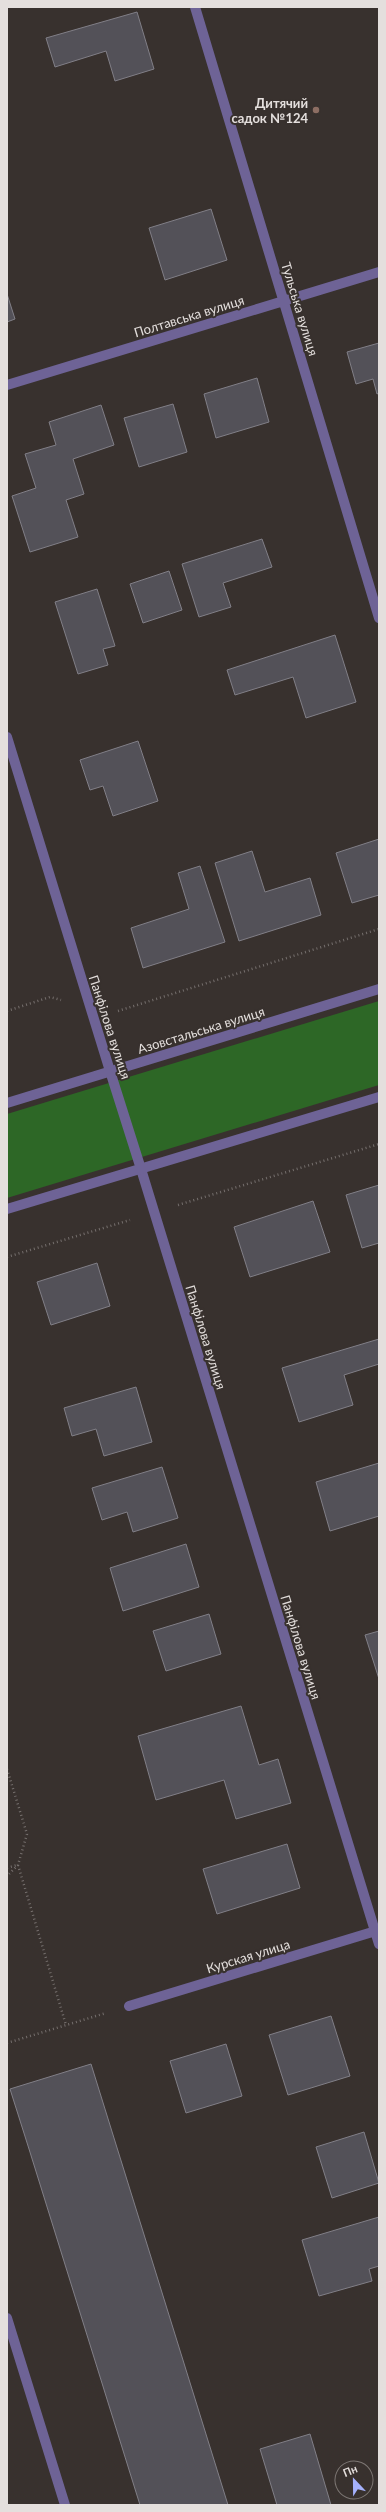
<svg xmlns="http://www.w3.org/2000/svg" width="386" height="2512" viewBox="0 0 386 2512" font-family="Lato,sans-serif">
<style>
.green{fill:#2d6726}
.building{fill:#535158;stroke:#817f87}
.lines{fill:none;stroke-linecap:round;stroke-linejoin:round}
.path{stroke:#756f6d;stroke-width:2.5;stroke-dasharray:1 3;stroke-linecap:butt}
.service{stroke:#6e6396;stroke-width:10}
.minor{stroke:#6e6396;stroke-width:10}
.tertiary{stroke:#6e6396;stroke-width:10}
.education-dot{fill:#8d6e63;stroke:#38312e;stroke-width:1.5}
.labels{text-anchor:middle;stroke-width:4;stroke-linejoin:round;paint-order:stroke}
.poi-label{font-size:13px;font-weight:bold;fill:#e4dfdd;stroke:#38312e;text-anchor:end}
.street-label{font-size:13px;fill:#e4dfdd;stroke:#38312e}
</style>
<rect width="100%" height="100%" fill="#38312e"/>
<path class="green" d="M379,1001V1085L7,1198V1114Z"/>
<path class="building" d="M137,12L154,69L115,81L106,51L55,67L46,38Z
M211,209L227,260L165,280L149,228Z
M7,294L15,319L7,322Z
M379,343V393L377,394L373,379L356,384L347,352Z
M257,378L269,422L216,438L204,394Z
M173,404L187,452L139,467L124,418Z
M101,405L114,445L73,459L84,494L66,500L78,537L30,552L12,496L36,488L25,454L56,445L49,422Z
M262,539L272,567L223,583L231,607L199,617L182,564Z
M169,571L182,610L143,623L130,584Z
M97,589L115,646L103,649L108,665L78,674L55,602Z
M335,635L356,702L306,718L293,677L235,695L227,670Z
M138,741L158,801L113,816L103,786L90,790L80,760Z
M379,839V895L352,903L336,853Z
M252,851L265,892L310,878L321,915L239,941L215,863Z
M200,866L225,942L143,968L131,928L189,909L178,873Z
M379,1185V1243L362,1248L346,1195Z
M313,1201L330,1252L250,1277L234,1227Z
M97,1263L110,1306L51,1325L37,1282Z
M379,1339V1364L344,1375L353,1405L299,1422L282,1368Z
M136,1387L152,1442L104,1456L96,1429L72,1436L64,1408Z
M379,1463V1516L330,1531L316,1482Z
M162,1467L178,1518L133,1532L127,1512L102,1520L92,1488Z
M186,1544L199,1587L123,1611L110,1568Z
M209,1614L221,1654L166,1671L153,1631Z
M379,1631V1679L365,1635Z
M241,1706L259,1765L278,1759L291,1803L236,1819L224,1780L156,1800L138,1736Z
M287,1844L300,1888L217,1914L203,1869Z
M331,2016L350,2076L288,2095L269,2035Z
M226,2044L242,2096L186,2113L170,2061Z
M91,2064L228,2505H140L29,2149L10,2089Z
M364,2132L379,2183L332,2198L316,2147Z
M379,2217V2266L369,2269L372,2281L319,2296L302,2240Z
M310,2434L331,2505H277L260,2449Z"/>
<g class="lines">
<path class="path" d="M7,1011L50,997L61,1000
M118,1011L379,929
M178,1205L379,1144
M7,1257L130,1220
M7,1769L27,1834L18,1865L7,1876
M18,1865L66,2025
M7,1868L17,1865
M7,2043L106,2013"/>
<path class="service" d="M7,2318L65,2505"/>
<path class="minor" d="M195,7L379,618
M7,385L379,272
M7,737L110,1071
M141,1169L379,1944
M129,2006L379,1930"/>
<path class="tertiary" d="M110,1071L141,1169
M7,1103L379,989
M7,1209L379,1097"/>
</g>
<circle class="education-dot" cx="316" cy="110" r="4"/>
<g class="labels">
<g class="poi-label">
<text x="308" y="108">Дитячий<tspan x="308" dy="15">садок №124</tspan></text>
</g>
<g class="street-label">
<text transform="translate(300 309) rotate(73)" y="5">Тульська вулиця</text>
<text transform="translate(189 316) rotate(-17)" y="5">Полтавська вулиця</text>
<text transform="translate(110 1027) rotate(72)" y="5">Панфілова вулиця</text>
<text transform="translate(201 1030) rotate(-17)" y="5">Азовстальська вулиця</text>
<text transform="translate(206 1337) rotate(73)" y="5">Панфілова вулиця</text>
<text transform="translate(301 1647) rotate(73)" y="5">Панфілова вулиця</text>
<text transform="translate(248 1956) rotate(-17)" y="5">Курская улица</text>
</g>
</g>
<rect width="386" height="2512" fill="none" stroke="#e4dfdd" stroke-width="16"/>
<g transform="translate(354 2480) rotate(338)"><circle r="19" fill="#38312e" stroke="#7d7774"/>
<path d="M0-3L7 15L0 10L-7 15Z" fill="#a5b1fc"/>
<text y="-6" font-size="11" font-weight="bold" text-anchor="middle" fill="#e4dfdd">Пн</text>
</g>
</svg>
